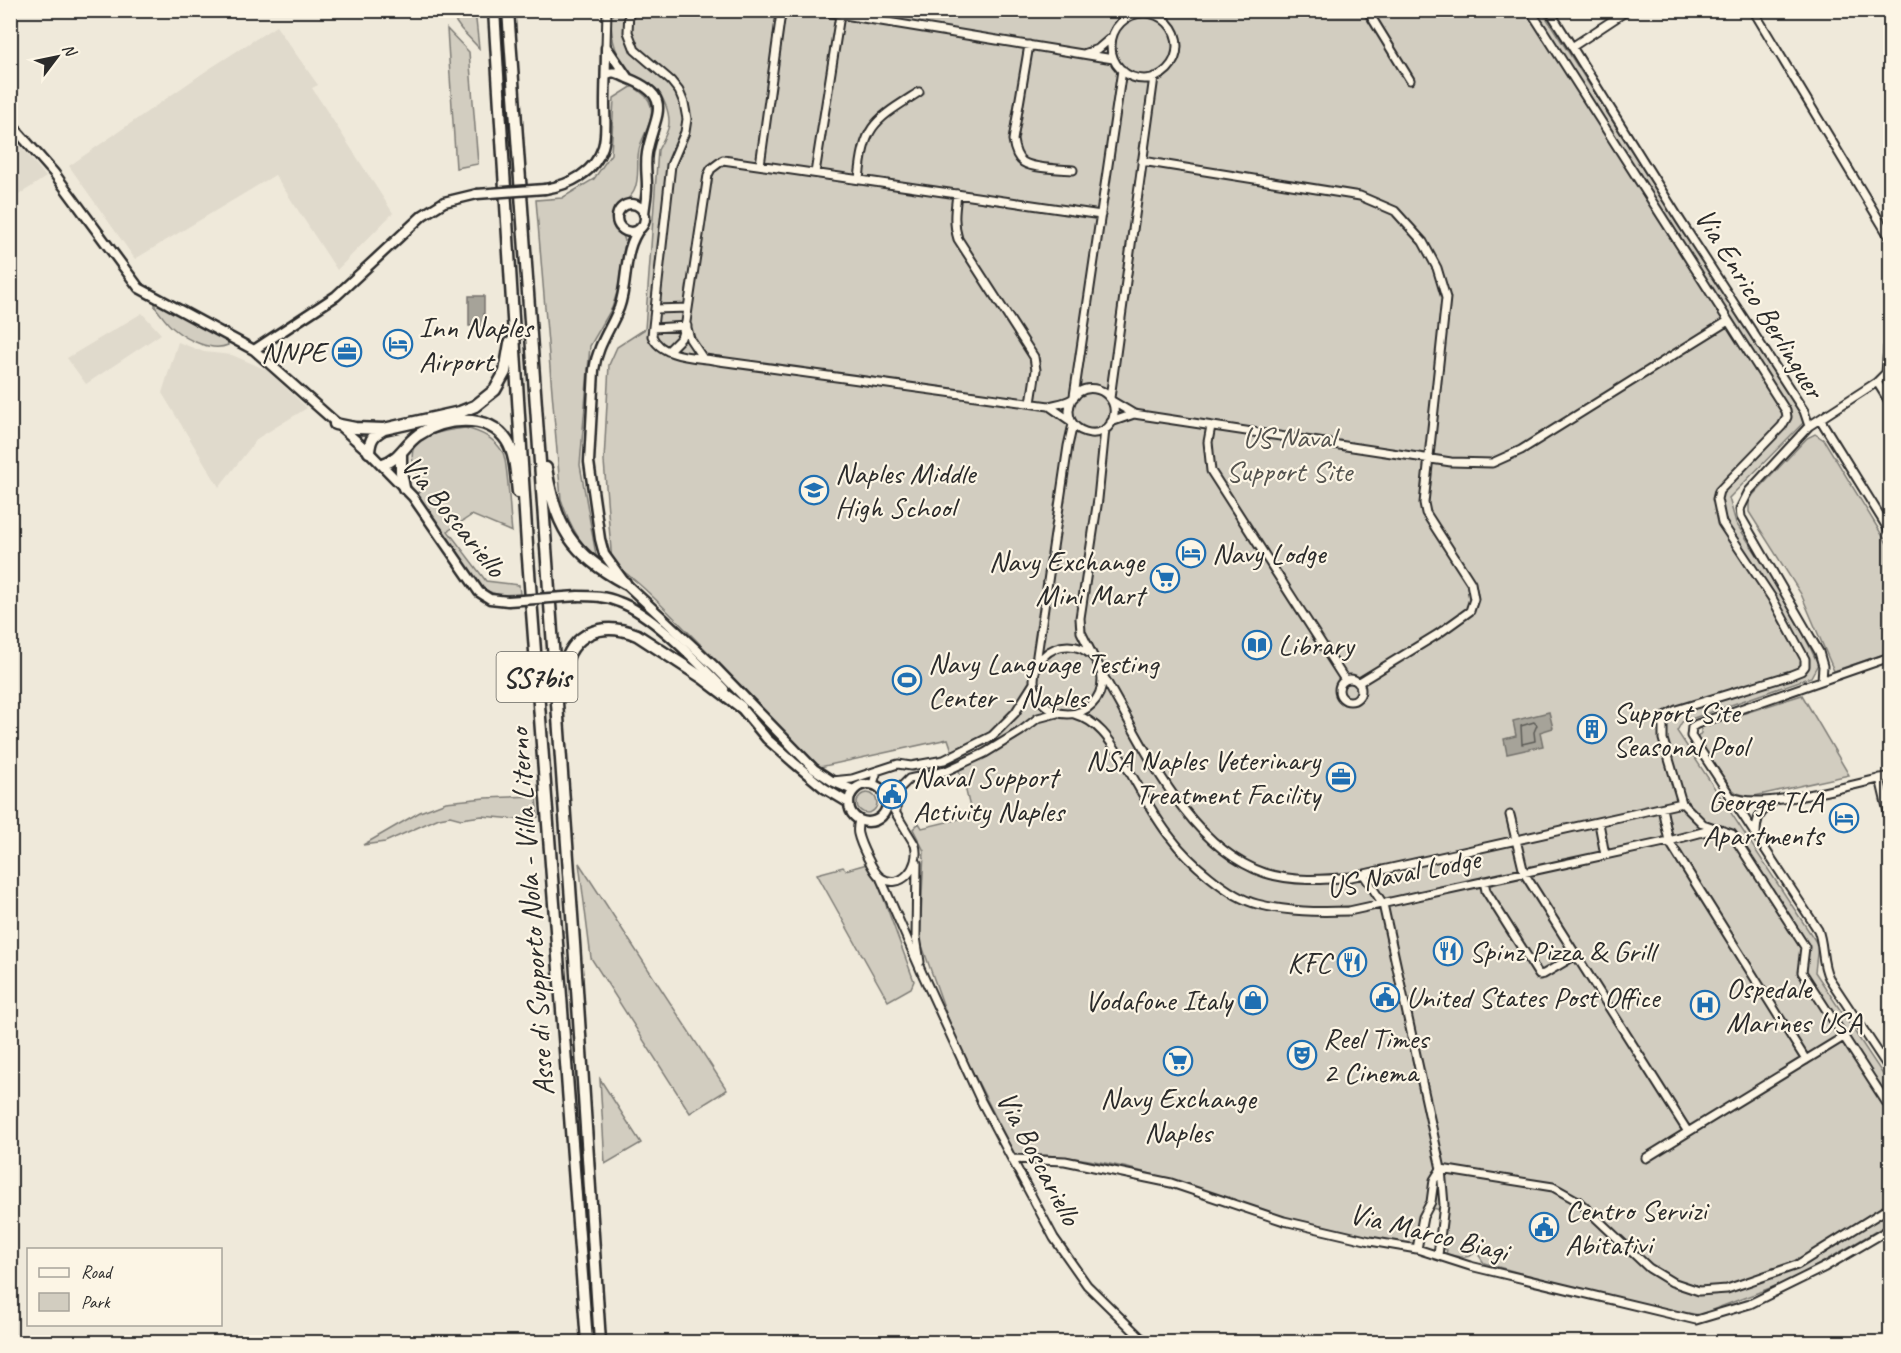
<svg xmlns="http://www.w3.org/2000/svg" width="1901" height="1353" viewBox="0 0 1901 1353" font-family="Caveat,sans-serif">
<style>
.built{fill:#e0dacc}
.green{fill:#d2cdc0;stroke:#7e7c76;stroke-width:1.5}
.water{fill:#a6a399;stroke:#75736d;stroke-width:1.5}
.lines{fill:none;stroke-linecap:round;stroke-linejoin:round}
.shore{stroke:#5c5b57;stroke-width:1.5}
.minor-casing{stroke:#2b2b2b;stroke-width:11}
.tertiary-casing{stroke:#2b2b2b;stroke-width:13}
.trunk-casing{stroke:#2b2b2b;stroke-width:15}
.minor{stroke:#fcf5e5;stroke-width:7}
.tertiary{stroke:#fcf5e5;stroke-width:8}
.trunk{stroke:#fcf5e5;stroke-width:10}
.tertiary-bridge-casing{stroke:#2b2b2b;stroke-width:13;stroke-linecap:butt}
.tertiary-bridge{stroke:#fcf5e5;stroke-width:8}
.labels{text-anchor:middle;stroke-width:4.5;stroke-linejoin:round;paint-order:stroke}
.shield{fill:#fcf5e5;stroke:#6a6863;stroke-width:1.5}
.shield-label{font-size:28px;font-weight:bold;fill:#2b2b2b}
.street-label{font-size:30px;fill:#2b2b2b;stroke:#fcf5e5}
.poi-label{font-size:30px;fill:#2b2b2b;stroke:#fcf5e5;text-anchor:start}
.park-label{font-size:30px;fill:#555450;stroke:#fcf5e5}
</style>
<rect width="100%" height="100%" fill="#efe9da"/>
<filter id="ink" filterUnits="userSpaceOnUse"><feTurbulence type="fractalNoise" baseFrequency=".0167" numOctaves="2"/><feDisplacementMap in="SourceGraphic" scale="12" xChannelSelector="R" yChannelSelector="G"/><feConvolveMatrix kernelMatrix="1 2 1 2 8 2 1 2 1" color-interpolation-filters="sRGB"/></filter>
<g filter="url(#ink)">
<path class="built" d="M276,26L318,85L312,88L393,213L337,270L275,175L135,259L69,166L206,71Z
M11,134L46,177L11,200H10Z
M142,313L161,334L86,384L67,358Z
M178,342L204,352L232,355L267,370L307,408L258,438L219,487L162,393Z"/>
<path class="green" d="M448,11H475L479,48L461,29Z
M611,11H1542L1805,421L1729,498L1736,523L1788,602L1818,664L1811,677L1682,722L1677,731L1818,945L1815,972L1890,1085V1223L1794,1279L1699,1315L1618,1300L1484,1263L1476,1251C1469,1261 1457,1256 1446,1254L1447,1250L1439,1248L1442,1210L1427,1207L1420,1246C1372,1237 1324,1229 1277,1216C1249,1208 1222,1196 1194,1187C1140,1169 1072,1152 1015,1155L954,1035L920,940L924,851L913,829L919,823L922,828L972,816L966,791L948,739L820,767C773,722 730,673 684,628C661,605 639,581 612,563L604,461L609,365L617,347L645,329L658,150C667,132 673,126 666,106C663,99 661,92 654,87C647,81 636,78 630,72C614,56 610,32 611,11Z
M447,29L469,52L478,164L456,168Z
M633,86C640,92 649,96 651,106C654,120 644,133 640,146C635,160 641,177 634,191C627,205 614,200 615,220L612,222L615,230L623,235L625,241L619,286L612,308L590,346L580,465L596,555L607,569C582,547 571,530 561,499L536,200L562,198L594,179L611,154L614,98Z
M155,302L227,339L228,345C212,352 187,340 174,329C167,324 161,314 155,307Z
M465,428C481,432 495,438 503,453C508,462 510,518 512,532L472,515L448,531L486,581L519,585L520,594L499,595L484,590L471,577L417,493L424,489C396,441 420,434 465,428Z
M1815,434L1824,440L1890,548V652L1834,671L1801,594L1749,512V502L1753,495L1807,438Z
M1802,695L1849,775L1750,797L1737,793L1731,788L1697,738L1701,733V727Z
M857 803a10 10 0 1 1 20 0a10 10 0 1 1-20 0Z
M536,796L538,817L515,819L482,816L461,819L450,816L439,818L385,842L363,845L420,812L446,802L485,798Z
M579,863L727,1090L690,1113L591,958Z
M867,864L879,886L914,981L911,988L888,1001L817,874L843,867L846,870Z
M600,1079L641,1143L605,1164Z"/>
<path class="water" d="M469,296H484V326H469Z
M1549,712L1553,728L1540,732L1543,746L1507,754L1504,739L1516,736L1513,721Z"/>
<g class="lines">
<path class="shore" d="M1534,722L1537,725L1534,732L1535,741L1522,744L1521,726Z"/>
<g class="minor-casing">
<path id="minor" d="M629,10L628,32L635,50L671,81L679,91L684,103L687,119L685,132L671,165L652,336C661,358 698,357 719,361L1049,406C1056,404 1066,403 1072,399C1075,397 1076,394 1079,392C1088,386 1101,388 1108,396C1113,401 1115,407 1114,414C1110,447 1056,434 1072,399
M814,10L1113,59
M1367,10L1410,80
M1530,10L1786,411L1787,417L1782,426L1719,491L1717,499L1722,523L1772,598L1805,659V666L1801,671L1791,675L1676,710L1667,715L1663,723V739L1682,803L1703,824L1732,834L1805,947L1802,972L1890,1108
M1549,10L1680,220L1804,411L1809,426L1749,491L1740,509L1741,517L1819,652L1823,666L1822,680
M1753,10L1890,238
M1111 46a33 33 0 1 1 66 0a33 33 0 1 1-66 0Z
M1029,45L1013,140C1014,147 1016,157 1023,162C1034,169 1060,169 1073,170
M1572,47L1628,10
M606,48L607,10
M1086,53L1098,49L1112,37
M1142,161L1360,196L1395,211L1423,242L1437,268L1446,298L1424,503L1426,513L1471,583L1474,599L1470,611L1438,634L1358,683
M760,165L780,20L783,12L786,10
M815,173L840,15
M859,180C864,124 874,121 919,92
M957,194C955,210 953,223 958,239L1034,357L1036,370L1031,403
M655,309L688,308
M653,328L687,326
M687,328L690,339L702,357
M668,351L681,338L686,322L708,175L711,169L723,160L1101,215
M1877,382L1890,403
M1074,396L1122,70
M1110,398L1154,77
M1112,401L1134,414L1451,462L1492,463L1521,450L1728,321
M1049,406L1072,422
M1820,419L1890,532
M1111,422L1134,414
M1211,426L1208,442L1211,471L1345,680
M1809,426L1877,382L1886,373L1888,347L1890,346
M1034 680a34 34 0 1 1 68 0a34 34 0 1 1-68 0Z
M1890,657L1697,724L1692,727L1691,736L1818,930C1824,945 1821,963 1829,978L1890,1070
M1094,658L1081,632L1080,618L1098,499L1105,429
M1035,669L1068,446L1073,424
M1101,672C1142,740 1185,846 1265,873C1293,882 1323,880 1351,877L1682,803
M1339 690a11 11 0 1 1 22 0a11 11 0 1 1-22 0Z
M1074,714C1100,722 1111,742 1125,764C1140,788 1153,816 1171,838C1188,861 1229,897 1257,904C1288,912 1318,912 1349,911L1669,841L1714,829
M1880,778L1890,821
M832,781L852,779L898,764L911,766L944,760L992,736L1015,713L1034,683
M873,784L877,771
M1732,797C1762,811 1855,784 1890,776
M1662,808L1669,841L1806,1060
M896,811L897,791L909,779L946,771L985,753L1021,731L1038,718L1057,713
M1510,815L1524,873L1688,1132L1845,1036
M859,820C858,824 857,830 858,834C860,843 873,872 880,877C901,892 921,866 915,845L886,797
M1599,823L1605,855
M1756,835C1756,816 1760,813 1774,801
M917,863L916,937L920,962
M1364,875L1383,904L1441,1169L1553,1187L1578,1201L1649,1268L1672,1282L1699,1291L1727,1289L1797,1265L1890,1207
M880,877L922,973L980,1099L1054,1238L1087,1285L1140,1337L1148,1342
M1484,881L1486,891L1539,975L1544,974L1576,955
M1646,1158L1688,1132
M1012,1159L1065,1161L1171,1183L1284,1221L1370,1241L1417,1249L1470,1266L1696,1320L1750,1304L1825,1267L1890,1229
M1417,1249L1423,1217L1431,1202L1434,1180L1441,1169
M1438,1255L1444,1205L1441,1169"/>
</g>
<g class="tertiary-casing">
<path id="tertiary" d="M607,48L627,77
M606,75C613,69 619,75 627,78C677,97 653,117 647,153C645,164 647,175 647,186C647,195 645,204 644,214
M10,123L54,173L139,288L254,350L369,452L413,497L479,592L490,599L508,601
M545,189C570,185 595,172 603,147C607,134 605,118 605,104C605,86 606,67 606,48
M617 218a14 14 0 1 1 28 0a14 14 0 1 1-28 0Z
M641,227C622,250 629,281 619,308C610,330 597,346 594,370L589,462L600,539L604,554L625,583L715,667L814,769L832,781L853,790
M254,350L336,296L423,215L444,202L477,194
M578,596C592,596 605,596 619,602C653,614 698,663 724,689
M737,703L767,739L793,762L824,788L849,803
M849 803a19 19 0 1 1 38 0a19 19 0 1 1-38 0Z"/>
</g>
<g class="trunk-casing">
<path id="trunk" d="M494,10L527,545L587,1342
M508,10L574,943L600,1342
M335,424L355,428L384,429L460,412L475,406L495,390L505,372L510,343
M369,452C370,439 373,435 384,429
M401,454V472L404,488
M383,464C400,459 404,445 418,435C443,418 488,412 507,441C516,455 516,476 518,492
M546,468C555,526 572,555 625,583
M562,695C562,687 562,679 563,671C572,632 602,621 637,635L703,678L741,707"/>
</g>
<use href="#minor" class="minor"/>
<use href="#tertiary" class="tertiary"/>
<use href="#trunk" class="trunk"/>
<g class="tertiary-bridge-casing">
<path id="tertiary-bridge" d="M477,194L545,189
M508,601L578,596"/>
</g>
<use href="#tertiary-bridge" class="tertiary-bridge"/>
</g>
</g>
<defs>
<g id="hotel-ring" transform="scale(1.5)"><circle r="9.5" fill="#fcf5e5" stroke="#1f6fb2" stroke-width="1.5"/><path d="M-6-4.5h1.5V1H6V5H4.5V3h-9V5H-6ZM-4 0a1.8 1.8 0 1 1 3.6 0ZM.5 0V-2.5h3Q6-2.5 6 0Z" fill="#1f6fb2"/></g>
<g id="office-ring" transform="scale(1.5)"><circle r="9.5" fill="#fcf5e5" stroke="#1f6fb2" stroke-width="1.5"/><path d="M-6-3h4V-5.5h4V-3h4V5H-6ZM-1-4.5V-3h2v-1.5ZM-6 0V1H6V0Z" fill="#1f6fb2"/></g>
<g id="school-ring" transform="scale(1.5)"><circle r="9.5" fill="#fcf5e5" stroke="#1f6fb2" stroke-width="1.5"/><path d="M0-5L7-2L0 1L-7-2ZM-4 1L0 2.5L4 1V4Q0 6-4 4Z" fill="#1f6fb2"/></g>
<g id="supermarket-ring" transform="scale(1.5)"><circle r="9.5" fill="#fcf5e5" stroke="#1f6fb2" stroke-width="1.5"/><path d="M-6-5.5h2.5l.6 2H6L4.5 2H-2.5L-4.4-4H-6ZM-1.5 3.2a1.3 1.3 0 1 0 .1 0ZM3 3.2a1.3 1.3 0 1 0 .1 0Z" fill="#1f6fb2"/></g>
<g id="library-ring" transform="scale(1.5)"><circle r="9.5" fill="#fcf5e5" stroke="#1f6fb2" stroke-width="1.5"/><path d="M-6-4Q-3-5.5-.7-3.5V5Q-3 3-6 4ZM6-4Q3-5.5 .7-3.5V5Q3 3 6 4Z" fill="#1f6fb2"/></g>
<g id="stadium-ring" transform="scale(1.5)"><circle r="9.5" fill="#fcf5e5" stroke="#1f6fb2" stroke-width="1.5"/><path d="M0-5a6.5 5 0 1 0 0 10a6.5 5 0 1 0 0-10ZM-3.5-1.8h7v3.6h-7Z" fill="#1f6fb2"/></g>
<g id="building-ring" transform="scale(1.5)"><circle r="9.5" fill="#fcf5e5" stroke="#1f6fb2" stroke-width="1.5"/><path d="M-4-6H4V6H1V3H-1V6H-4ZM-2.5-4.3h1.7v1.8h-1.7ZM.8-4.3h1.7v1.8H.8ZM-2.5-1h1.7V.8h-1.7ZM.8-1h1.7V.8H.8Z" fill="#1f6fb2"/></g>
<g id="civic-ring" transform="scale(1.5)"><circle r="9.5" fill="#fcf5e5" stroke="#1f6fb2" stroke-width="1.5"/><path d="M-.6-6.5H3V-4.5H.6V-3L4-1V1h2V6H-6V1h2V-1L-.6-3ZM-1.2 2.5V6h2.4V2.5Z" fill="#1f6fb2"/></g>
<g id="restaurant-ring" transform="scale(1.5)"><circle r="9.5" fill="#fcf5e5" stroke="#1f6fb2" stroke-width="1.5"/><path d="M-5-6h1v4h1v-4h1v4h1v-4h1v5L-1.5 .5V6h-2V.5L-5-1ZM5-6V6H3V1.5H1.5Q1.5-4 5-6Z" fill="#1f6fb2"/></g>
<g id="shop-ring" transform="scale(1.5)"><circle r="9.5" fill="#fcf5e5" stroke="#1f6fb2" stroke-width="1.5"/><path d="M-5-2.5h2.3a2.7 3.5 0 0 1 5.4 0H5L5.5 6h-11ZM-1.5-2.5h3a1.5 2.3 0 0 0-3 0Z" fill="#1f6fb2"/></g>
<g id="hospital-ring" transform="scale(1.5)"><circle r="9.5" fill="#fcf5e5" stroke="#1f6fb2" stroke-width="1.5"/><path d="M-5-5h3v3.5h4V-5h3V5h-3V1.5h-4V5h-3Z" fill="#1f6fb2"/></g>
<g id="theatre-ring" transform="scale(1.5)"><circle r="9.5" fill="#fcf5e5" stroke="#1f6fb2" stroke-width="1.5"/><path d="M-5-5.5Q0-4 5-5.5V0Q5 5 0 6Q-5 5-5 0ZM-3.3-2.5H-1v1.5H-3.3ZM1-2.5H3.3v1.5H1ZM-2.8 1Q0 5.5 2.8 1Z" fill="#1f6fb2"/></g>
</defs>
<g fill-rule="evenodd">
<use href="#hotel-ring" x="398" y="344"/>
<use href="#office-ring" x="347" y="352"/>
<use href="#school-ring" x="814" y="490"/>
<use href="#hotel-ring" x="1191" y="553"/>
<use href="#supermarket-ring" x="1165" y="578"/>
<use href="#library-ring" x="1257" y="645"/>
<use href="#stadium-ring" x="907" y="680"/>
<use href="#building-ring" x="1592" y="729"/>
<use href="#office-ring" x="1341" y="777"/>
<use href="#civic-ring" x="892" y="794"/>
<use href="#hotel-ring" x="1844" y="818"/>
<use href="#restaurant-ring" x="1448" y="951"/>
<use href="#restaurant-ring" x="1352" y="962"/>
<use href="#civic-ring" x="1385" y="997"/>
<use href="#shop-ring" x="1253" y="1000"/>
<use href="#hospital-ring" x="1705" y="1005"/>
<use href="#theatre-ring" x="1302" y="1055"/>
<use href="#supermarket-ring" x="1178" y="1061"/>
<use href="#civic-ring" x="1544" y="1227"/>
</g>
<g class="labels">
<rect class="shield" x="496.5" y="652" width="81" height="50" rx="4.5"/>
<g class="shield-label">
<text x="537" y="687">SS7bis</text>
</g>
<g class="street-label">
<text transform="translate(1760 303) rotate(58)" y="10">Via Enrico Berlinguer</text>
<text transform="translate(454 516) rotate(51)" y="10">Via Boscariello</text>
<text transform="translate(1403 873) rotate(-11)" y="10">US Naval Lodge</text>
<text transform="translate(531 912) rotate(-94)" y="10">Asse di Supporto Nola - Villa Literno</text>
<text transform="translate(1039 1158) rotate(62)" y="10">Via Boscariello</text>
<text transform="translate(1429 1232) rotate(14)" y="10">Via Marco Biagi</text>
</g>
<g class="poi-label">
<text x="419" y="337">Inn Naples<tspan x="419" dy="34">Airport</tspan></text>
<text x="326" y="362" text-anchor="end">NNPE</text>
<text x="835" y="483">Naples Middle<tspan x="835" dy="34">High School</tspan></text>
<text x="1212" y="563">Navy Lodge</text>
<text x="1144" y="571" text-anchor="end">Navy Exchange<tspan x="1144" dy="34">Mini Mart</tspan></text>
<text x="1278" y="655">Library</text>
<text x="928" y="673">Navy Language Testing<tspan x="928" dy="34">Center - Naples</tspan></text>
<text x="1613" y="722">Support Site<tspan x="1613" dy="34">Seasonal Pool</tspan></text>
<text x="1320" y="770" text-anchor="end">NSA Naples Veterinary<tspan x="1320" dy="34">Treatment Facility</tspan></text>
<text x="913" y="787">Naval Support<tspan x="913" dy="34">Activity Naples</tspan></text>
<text x="1823" y="811" text-anchor="end">George TLA<tspan x="1823" dy="34">Apartments</tspan></text>
<text x="1469" y="961">Spinz Pizza &amp; Grill</text>
<text x="1331" y="972" text-anchor="end">KFC</text>
<text x="1726" y="998">Ospedale<tspan x="1726" dy="34">Marines USA</tspan></text>
<text x="1406" y="1007">United States Post Office</text>
<text x="1232" y="1010" text-anchor="end">Vodafone Italy</text>
<text x="1323" y="1048">Reel Times<tspan x="1323" dy="34">2 Cinema</tspan></text>
<text x="1178" y="1108" text-anchor="middle">Navy Exchange<tspan x="1178" dy="34">Naples</tspan></text>
<text x="1565" y="1220">Centro Servizi<tspan x="1565" dy="34">Abitativi</tspan></text>
</g>
<g class="park-label">
<text x="1289" y="447">US Naval<tspan x="1289" dy="34">Support Site</tspan></text>
</g>
</g>
<rect width="1901" height="1353" fill="none" stroke="#fcf5e5" stroke-width="36"/>
<rect x="18" y="18" width="1865" height="1317" fill="none" stroke="#2b2b2b" stroke-width="2" filter="url(#ink)"/>
<rect x="27" y="1248" width="195" height="78" fill="#fcf5e5" stroke="#a8a49b" stroke-width="1.5"/>
<rect x="39" y="1268" width="30" height="9" fill="#fcf5e5" stroke="#a8a49b" stroke-width="1.5"/>
<text x="81" y="1278" font-size="18" fill="#2b2b2b">Road</text>
<rect x="39" y="1293" width="30" height="18" fill="#d2cdc0" stroke="#a8a49b" stroke-width="1.5"/>
<text x="81" y="1308" font-size="18" fill="#2b2b2b">Park</text>
<g transform="translate(57 57) rotate(58)" stroke="#fcf5e5" stroke-width="4.5" paint-order="stroke">
<path d="M0-4.5L10 22L0 15L-10 22Z" fill="#2b2b2b"/>
<text y="-9" font-size="16" font-weight="bold" text-anchor="middle" fill="#2b2b2b">N</text>
</g>
</svg>
